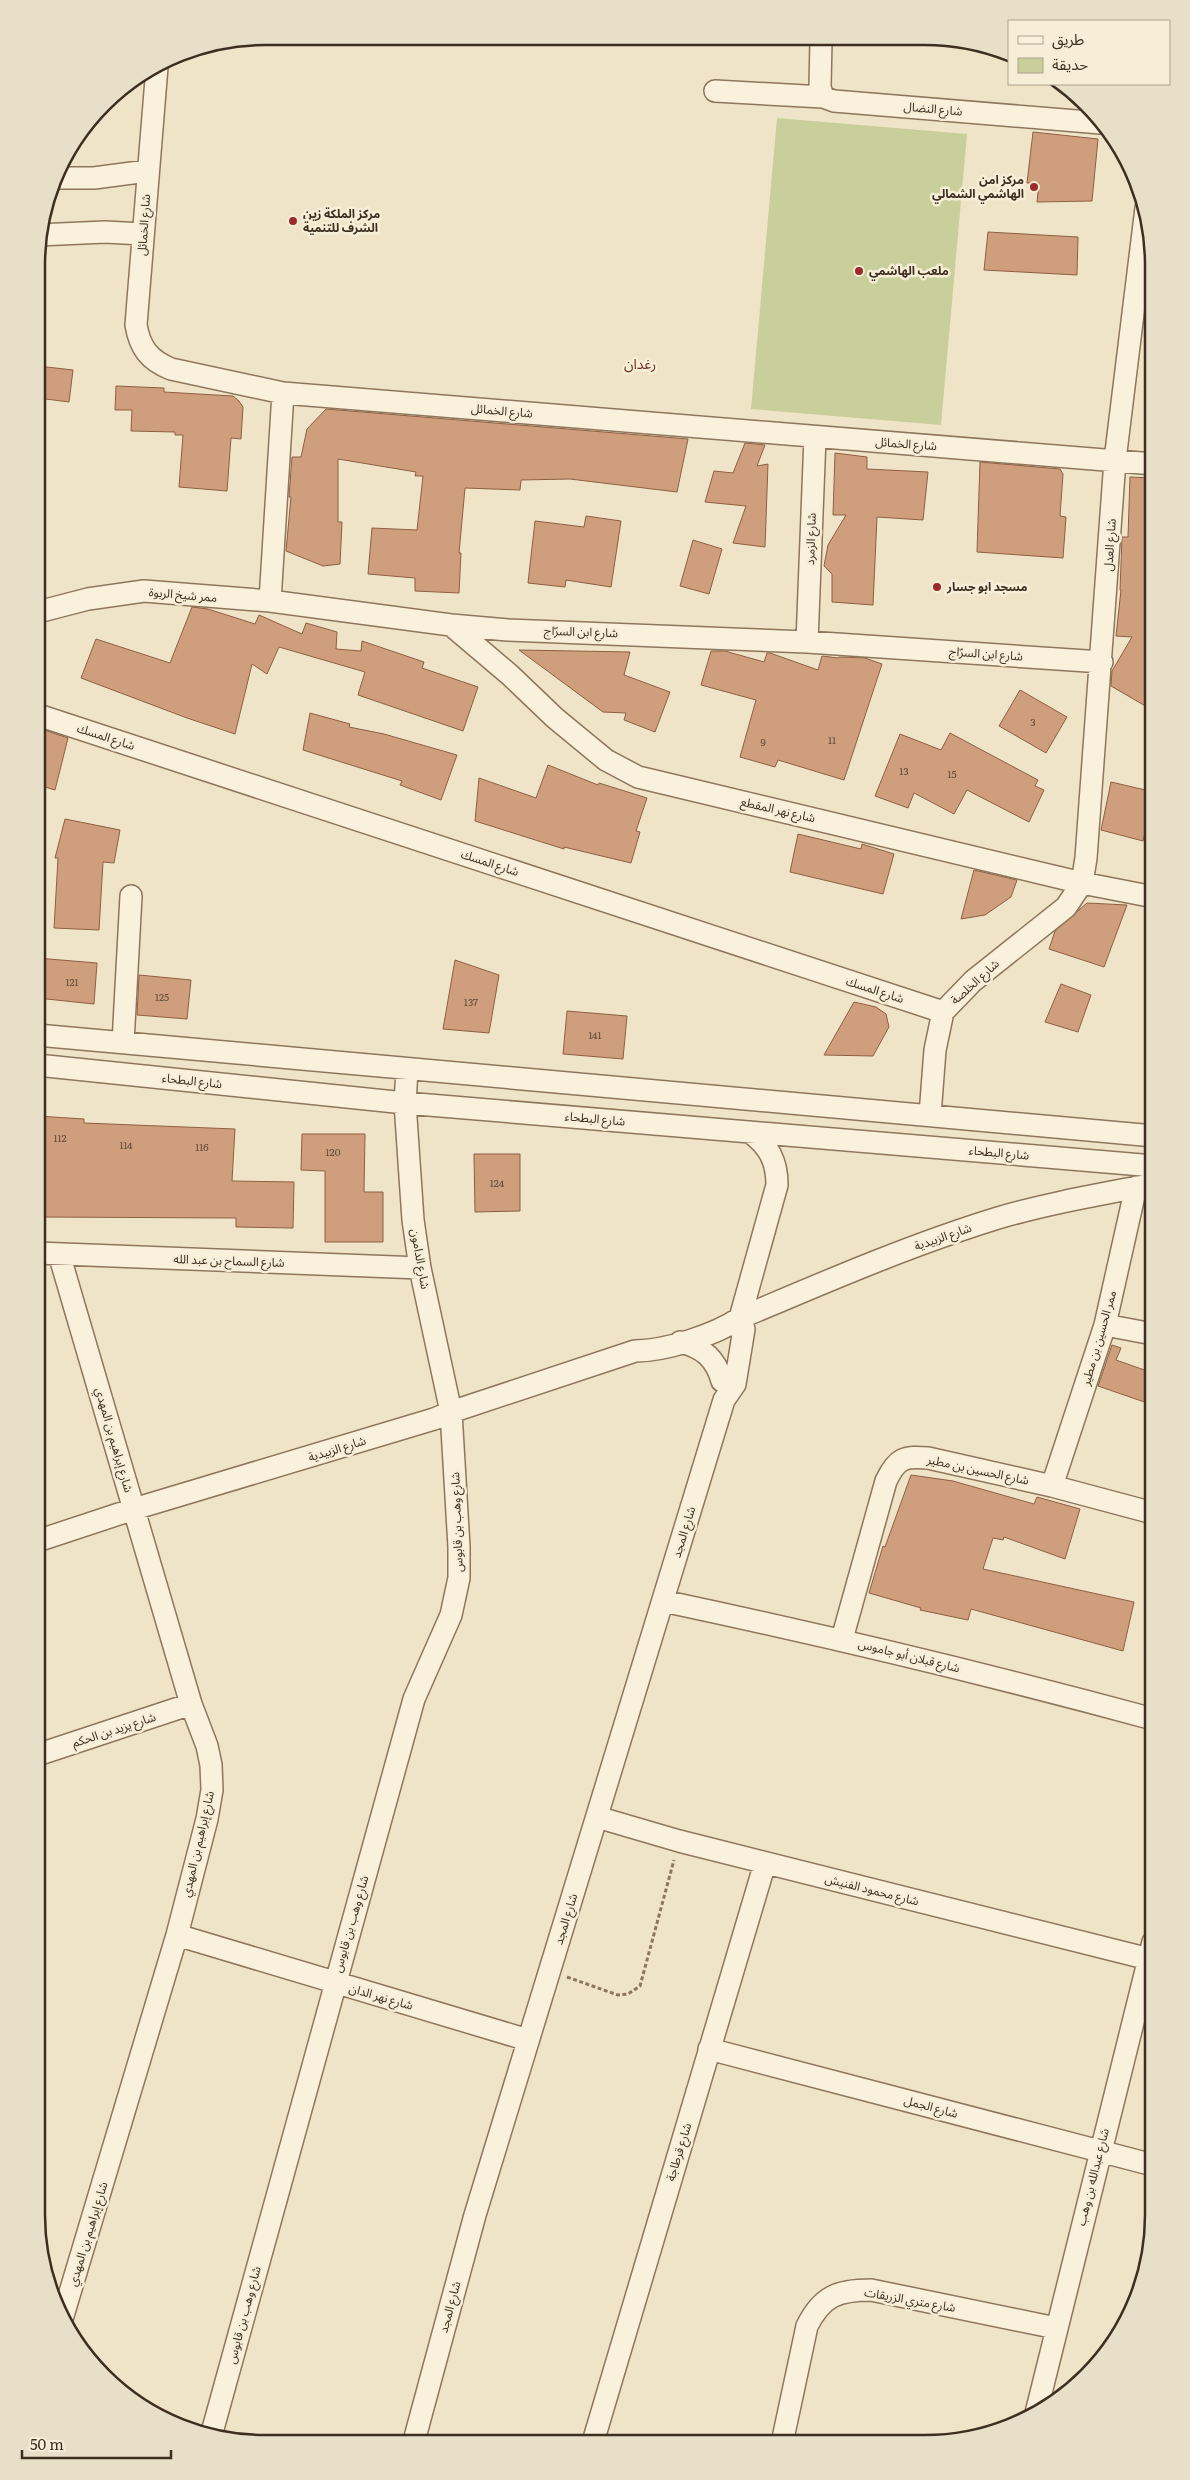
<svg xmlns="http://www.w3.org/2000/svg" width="1190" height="2480" viewBox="0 0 1190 2480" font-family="Literata,'Noto Sans Arabic',serif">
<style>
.green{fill:#c9cf9b}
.building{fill:#cf9f7d;stroke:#8d5f41}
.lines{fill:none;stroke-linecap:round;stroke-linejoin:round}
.minor-casing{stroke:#8d765c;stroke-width:24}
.path{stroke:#8d765c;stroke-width:3;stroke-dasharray:4 2.5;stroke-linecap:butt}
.minor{stroke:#faf1dc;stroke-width:21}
.poi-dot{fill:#9e2a2b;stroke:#f7eed8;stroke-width:2}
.labels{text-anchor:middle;stroke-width:5;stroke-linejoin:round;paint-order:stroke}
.number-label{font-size:10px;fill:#624a37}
.street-label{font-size:12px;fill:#3d2e20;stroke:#f7eed8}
.poi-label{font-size:12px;font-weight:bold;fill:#3d2e20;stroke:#f7eed8;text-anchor:start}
.neighbourhood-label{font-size:14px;fill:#6b2e1e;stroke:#f7eed8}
.rim{fill:none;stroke:#3d2e20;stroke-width:2.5}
</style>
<rect width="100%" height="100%" fill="#f0e4c8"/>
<path class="green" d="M777,118L967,134L941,425L751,409Z"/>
<path class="building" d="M1033,132L1098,139L1092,201L1037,202L1039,183H1027Z
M988,232L1078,237L1077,275L984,270Z
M38,366L73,370L69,402L38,398Z
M116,386L164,388V392L233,396L239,401L243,407L241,439L231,438L227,491L179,487L183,435H175V432L131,431L132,410H115Z
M326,409L688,439L677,492L570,479L521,480L520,490L465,488L459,553H461L459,593L415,591V578L368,574L372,528L417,530L423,476H415L416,472L338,459V522H342L340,564L323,566L286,551L291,497H289L292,457H301L307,429Z
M745,443L765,445L757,466L768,464L765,547L733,543L746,506L705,502L714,471L733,473Z
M835,453L867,457V469L928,472L923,520L877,517L873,605L832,602V574L824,566L828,545L846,515H833Z
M980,462L1060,469L1063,474L1060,516L1066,517L1063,558L977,552Z
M1130,477L1154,478V711L1111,686L1112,671L1132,637L1116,636L1121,590H1120L1122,537H1128Z
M586,516L621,521L611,587L566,580L565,587L528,583L535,521L584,527Z
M693,540L722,549L709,594L680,586Z
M192,607L208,609L255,624L259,615L302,634L306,623L337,632L336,649L361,651L362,641L424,662L422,668L478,687L463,731L358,695L365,672L279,647L267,674L252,664L235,734L187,718L81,678L96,639L170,663Z
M519,650L630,652L624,675L670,692L655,732L624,720L626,713L603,712Z
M711,651H725L764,662L767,653H770L818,670L822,656L838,658L839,657L865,658L882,664L844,780L778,760L775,767L740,757L756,700L701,685Z
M1020,690L1067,717L1046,753L999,726Z
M310,713L350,724L349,727L384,734L457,755L441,800L400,785L402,781L303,750Z
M38,728L68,738L55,790L38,785Z
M950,733L1038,780L1035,786L1044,790L1029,822L967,790L954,814L914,793L908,808L875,796L900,734L941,750Z
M548,765L598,785L599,783L647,798L636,831L640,832L631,863L564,847V849L475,821L479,778L536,798Z
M1111,782L1154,792L1143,841L1101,830Z
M65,819L120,830L114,863L103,862L99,930L54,928L58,858H55Z
M798,834L861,849L862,844L894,854L883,894L790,872Z
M974,870L1017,880L1011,897L985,915L961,919Z
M1087,903L1127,905L1104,967L1049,949L1055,931Z
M37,958L97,963L94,1004L37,998Z
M455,960L499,975L489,1033L443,1029Z
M139,975L191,980L187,1019L137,1015Z
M1061,984L1091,995L1078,1032L1045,1022Z
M854,1002L876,1007L886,1014L889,1027L873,1056L824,1055Z
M567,1011L627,1016L623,1059L563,1054Z
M37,1116L84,1119V1123L235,1129L232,1181L294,1182L293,1228L236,1227V1218L37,1217Z
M302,1134H365L364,1192H383V1242H325V1171L301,1170Z
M474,1154H520V1211L475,1212Z
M1112,1345L1121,1348L1116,1360L1153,1373V1405L1098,1386Z
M911,1475L953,1481L1034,1504L1037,1497L1080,1509L1065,1559L1004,1537L1003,1540L993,1538L983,1569L1134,1602L1123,1651L971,1609L968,1620L920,1610L921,1608L869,1593L883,1546L885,1547Z"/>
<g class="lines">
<g class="minor-casing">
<path id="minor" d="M821,40L820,87L823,97
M157,67L136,325C140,348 149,360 171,369L283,393L1154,464
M715,91L823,97L834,101L1101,123
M56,178H94L147,171
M38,235L105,232L143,234
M283,393L270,601L451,625L508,630L807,642L1102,662
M38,612L88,599L144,591L270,601
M451,625L510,675L555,718L606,760L638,777L1082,883L1154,897
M807,642L815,437
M38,715L943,1012
M37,1035L1154,1136
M123,1043L131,896
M37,1065L405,1103L1154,1166
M930,1115L935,1050L943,1012L973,981L1066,907L1082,883L1086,858L1115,460L1146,208
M37,1253L420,1268
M59,1254L191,1704L207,1746L211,1765L212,1790L207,1819L177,1935L62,2319
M1105,1325L1153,1334
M736,1326L740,1318L777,1185C777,1161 769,1146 750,1132
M680,1342C703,1347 716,1359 722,1381
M1052,1486L1105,1325L1136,1187
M37,1541L134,1509L434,1419L451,1412L635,1351C665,1351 715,1335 740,1318C825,1282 910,1245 998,1218C1049,1203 1102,1194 1154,1184
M663,1601C828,1636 991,1675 1153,1719
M842,1639L886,1481C897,1458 904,1456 928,1458L1052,1486L1153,1513
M37,1755L191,1704
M597,1817L679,1841L1149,1959
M177,1935L528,2040
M709,2049L1153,2165
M1036,2413L1153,1942
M211,2436L414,1699L451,1615L459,1578V1547L451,1412L420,1268L413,1220L405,1103L407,1070
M414,2441L475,2215L724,1400L735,1384L744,1329L740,1318
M593,2442L765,1863
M782,2443L807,2326C822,2296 838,2290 871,2290L1056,2328"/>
</g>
<path class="path" d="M567,1977L618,1995L628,1994L640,1986L674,1860"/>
<use href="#minor" class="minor"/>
</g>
<g class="poi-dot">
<circle cx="1034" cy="187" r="5"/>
<circle cx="293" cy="221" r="5"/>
<circle cx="859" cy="271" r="5"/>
<circle cx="937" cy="587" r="5"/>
</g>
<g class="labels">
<g class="number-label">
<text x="1033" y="726">3</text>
<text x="832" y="744">11</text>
<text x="763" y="746">9</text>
<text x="904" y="775">13</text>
<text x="952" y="778">15</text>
<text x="72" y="986">121</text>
<text x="162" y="1001">125</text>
<text x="471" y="1006">137</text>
<text x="595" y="1039">141</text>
<text x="60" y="1142">112</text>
<text x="126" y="1149">114</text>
<text x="202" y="1151">116</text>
<text x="333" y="1156">120</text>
<text x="497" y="1187">124</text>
</g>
<g class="street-label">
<text transform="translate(933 109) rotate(5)" y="4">شارع النضال</text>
<text transform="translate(144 225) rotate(-86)" y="4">شارع الخمائل</text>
<text transform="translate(502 411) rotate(5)" y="4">شارع الخمائل</text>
<text transform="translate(906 444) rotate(4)" y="4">شارع الخمائل</text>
<text transform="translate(811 539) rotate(-88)" y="4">شارع الزمرد</text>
<text transform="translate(1110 545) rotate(-86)" y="4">شارع العدل</text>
<text transform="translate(183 595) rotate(5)" y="4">ممر شيخ الربوة</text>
<text transform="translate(581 632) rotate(2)" y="4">شارع ابن السرّاج</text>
<text transform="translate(986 654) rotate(4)" y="4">شارع ابن السرّاج</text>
<text transform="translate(106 737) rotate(18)" y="4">شارع المسك</text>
<text transform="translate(778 810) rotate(13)" y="4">شارع نهر المقطع</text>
<text transform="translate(490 863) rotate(18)" y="4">شارع المسك</text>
<text transform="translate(975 982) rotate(-42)" y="4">شارع الخلصة</text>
<text transform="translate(875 990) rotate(18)" y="4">شارع المسك</text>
<text transform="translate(192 1081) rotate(6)" y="4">شارع البطحاء</text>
<text transform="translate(595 1119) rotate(5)" y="4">شارع البطحاء</text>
<text transform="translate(999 1153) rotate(5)" y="4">شارع البطحاء</text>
<text transform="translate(943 1237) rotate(-19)" y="4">شارع الزبيدية</text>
<text transform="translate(420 1259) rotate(80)" y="4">شارع الدامون</text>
<text transform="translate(229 1261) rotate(2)" y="4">شارع السماح بن عبد الله</text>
<text transform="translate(1099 1338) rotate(-74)" y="4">ممر الحسين بن مطير</text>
<text transform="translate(114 1440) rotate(74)" y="4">شارع إبراهيم بن المهدي</text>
<text transform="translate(337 1449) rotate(-17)" y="4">شارع الزبيدية</text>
<text transform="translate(978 1470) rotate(12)" y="4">شارع الحسين بن مطير</text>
<text transform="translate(457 1522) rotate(-92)" y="4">شارع وهب بن قابوس</text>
<text transform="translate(684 1532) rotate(-73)" y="4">شارع المجد</text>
<text transform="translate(909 1656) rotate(14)" y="4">شارع قبلان أبو جاموس</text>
<text transform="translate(114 1730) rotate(-18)" y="4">شارع يزيد بن الحكم</text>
<text transform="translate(198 1844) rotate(-77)" y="4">شارع إبراهيم بن المهدي</text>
<text transform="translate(872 1890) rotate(14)" y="4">شارع محمود الفنيش</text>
<text transform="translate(566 1919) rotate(-73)" y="4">شارع المجد</text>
<text transform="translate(351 1924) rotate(-74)" y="4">شارع وهب بن قابوس</text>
<text transform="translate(381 1997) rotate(16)" y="4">شارع نهر الدان</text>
<text transform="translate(931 2107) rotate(15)" y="4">شارع الجمل</text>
<text transform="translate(679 2152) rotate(-73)" y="4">شارع قرطاجة</text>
<text transform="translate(1093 2177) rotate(-76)" y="4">شارع عبدالله بن وهب</text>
<text transform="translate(88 2234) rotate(-73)" y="4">شارع إبراهيم بن المهدي</text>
<text transform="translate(910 2300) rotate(10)" y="4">شارع متري الزريقات</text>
<text transform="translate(450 2307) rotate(-75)" y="4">شارع المجد</text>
<text transform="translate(244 2315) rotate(-75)" y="4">شارع وهب بن قابوس</text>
</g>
<g class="poi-label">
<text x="1024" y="184" text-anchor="end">مركز امن<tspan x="1024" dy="14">الهاشمي الشمالي</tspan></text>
<text x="303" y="218">مركز الملكة زين<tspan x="303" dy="14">الشرف للتنمية</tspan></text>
<text x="869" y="275">ملعب الهاشمي</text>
<text x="947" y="591">مسجد ابو جسار</text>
</g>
<g class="neighbourhood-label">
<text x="640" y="369">رغدان</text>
</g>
</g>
<path d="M0 0H1190V2480H0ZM265 45H925A220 220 0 0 1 1145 265V2215A220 220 0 0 1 925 2435H265A220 220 0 0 1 45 2215V265A220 220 0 0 1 265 45Z" fill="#e8dfc9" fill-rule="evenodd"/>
<path class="rim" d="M265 45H925A220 220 0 0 1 1145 265V2215A220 220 0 0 1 925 2435H265A220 220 0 0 1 45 2215V265A220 220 0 0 1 265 45Z"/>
<rect x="1008" y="20" width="162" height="65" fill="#f7eed8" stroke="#ada18e"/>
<rect x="1018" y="36" width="25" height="8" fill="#faf1dc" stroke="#ada18e"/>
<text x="1052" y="45" font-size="15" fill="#3d2e20">طريق</text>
<rect x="1018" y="58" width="25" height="15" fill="#c9cf9b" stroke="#ada18e"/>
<text x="1052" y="70" font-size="15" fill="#3d2e20">حديقة</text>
<path d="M22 2450v8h149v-8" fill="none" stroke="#3d2e20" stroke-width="2.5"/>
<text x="30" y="2450" font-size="15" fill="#3d2e20" stroke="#f7eed8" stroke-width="4" paint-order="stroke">50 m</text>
</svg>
